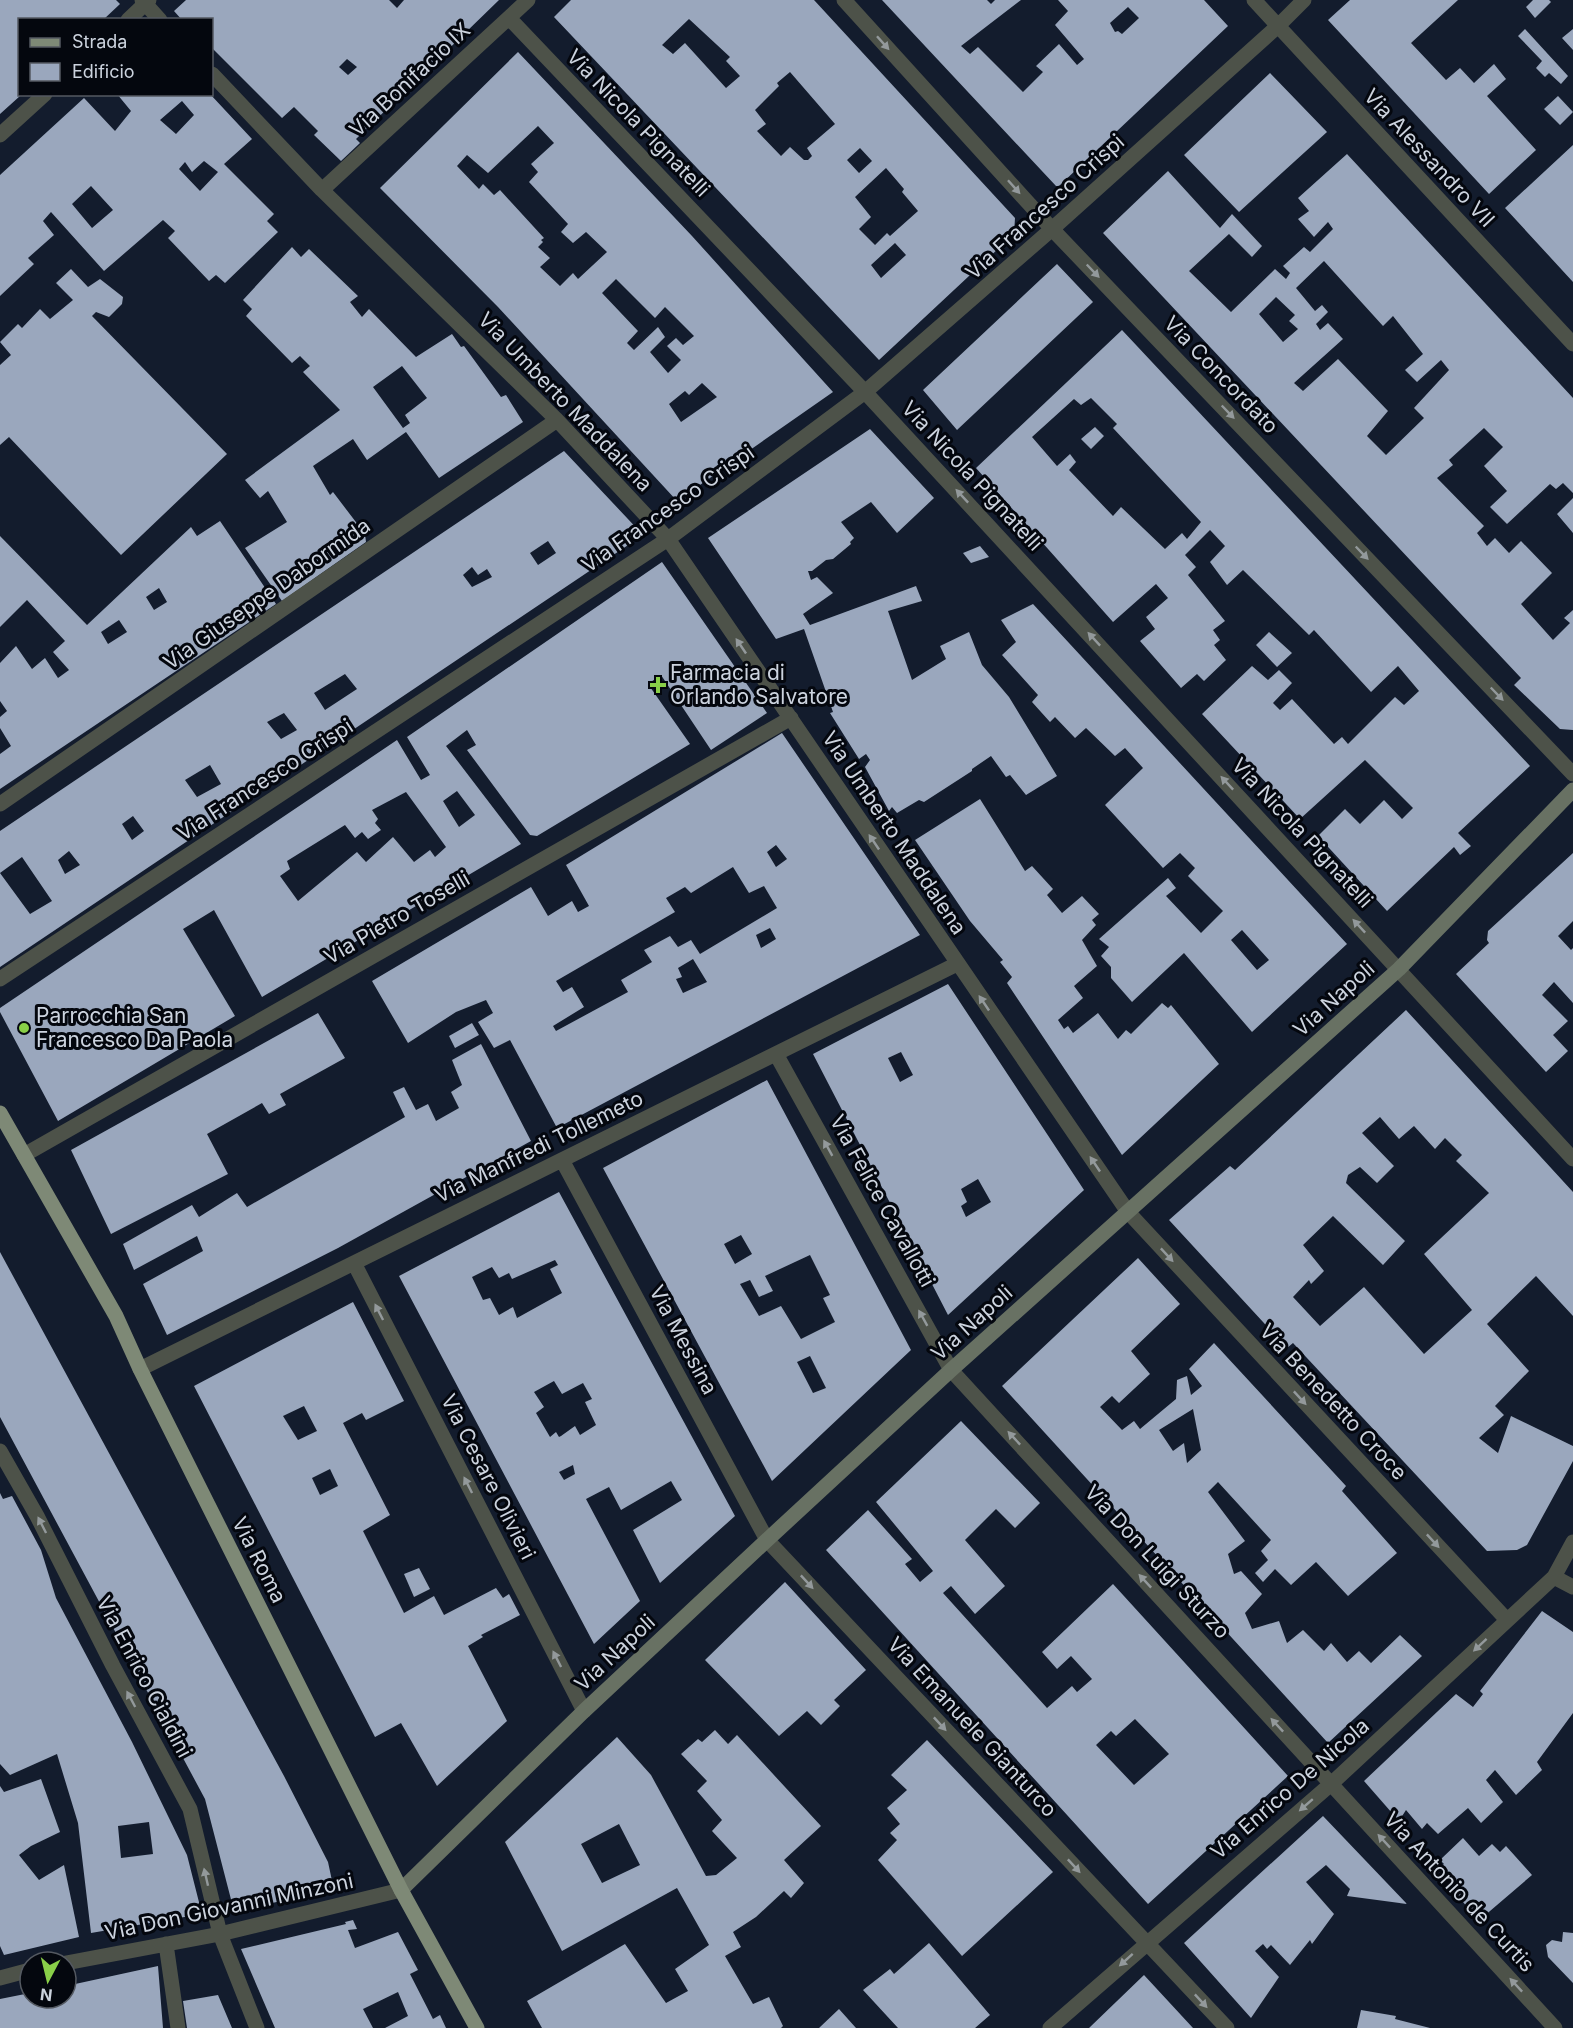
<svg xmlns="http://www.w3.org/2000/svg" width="1573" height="2028" viewBox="0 0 1573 2028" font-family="Inter,sans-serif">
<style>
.building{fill:#9aa7bd;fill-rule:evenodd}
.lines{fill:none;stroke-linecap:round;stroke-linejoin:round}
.street{stroke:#4d5249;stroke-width:15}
.secondary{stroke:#687163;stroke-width:15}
.primary{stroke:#7e8976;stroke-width:15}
.oneway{fill:#93999b}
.poi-dot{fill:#89cf48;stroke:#04070e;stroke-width:2}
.labels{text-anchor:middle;stroke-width:6;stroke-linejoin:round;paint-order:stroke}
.street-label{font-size:21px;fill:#ccd3de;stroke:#04070e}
.poi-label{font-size:21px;fill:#ccd3de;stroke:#04070e;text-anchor:start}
</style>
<rect width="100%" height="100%" fill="#131c2d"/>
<path class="building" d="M0,0H116L120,4L103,20H20V96L0,114Z
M186,0H389L397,8L404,0H499L356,139L360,143L341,161L314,135L318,131L294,107L282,118L212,48V20H182L174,11ZM347,59L357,67L348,75L339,67Z
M571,0H814L1015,218L1014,234L879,360L554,17ZM689,19L730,57L726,61L740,76L726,88L685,43L673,54L662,45ZM790,72L835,124L807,148L812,156L808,160H804L790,147L781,156L757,131L766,124L755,110L779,86L777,83ZM860,148L872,161L859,173L847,160ZM886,168L904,189L902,192L918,211L890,236L887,233L875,245L859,229L871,217L855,197ZM895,243L906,255L881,278L871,265Z
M882,0H987L991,4L995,0H1021L961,46L970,54L978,47L1023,92L1043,72L1036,66L1059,44L1077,65L1084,59L1055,25L1068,11L1058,0H1204L1228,26L1059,186H1056ZM1128,7L1139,18L1122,34L1118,31L1115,32L1110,23Z
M1350,0H1458L1411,43L1446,80L1460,68L1474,83L1494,64L1506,79L1487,96L1536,150L1489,194L1328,20Z
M1533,0H1549L1551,2L1535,18L1526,7Z
M1525,29L1568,76L1561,84L1549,73L1545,77L1536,68L1542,61L1518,36Z
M1573,29V50L1562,38Z
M518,52L692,236L833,392L677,501L498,307L380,188ZM538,126L554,143L531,164L538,172L529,182L568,224L561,232L573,243L586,232L607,252L578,279L573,273L560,286L540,267L550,258L538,247L543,242L541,240L544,238L500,190L494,195L483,184L479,189L457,166L467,155L488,173ZM616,279L655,318L665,307L694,336L683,345L676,338L667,346L681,360L668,373L650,352L665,337L658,327L634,350L627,343L638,331L602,293ZM702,383L717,397L681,422L669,404L685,391L689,395Z
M1270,73L1327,132L1239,212L1184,155Z
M117,94H210L252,139L224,164L274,214L267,221L278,232L225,283L216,275L209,281L168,238L175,231L163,220L104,271L51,212L43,221L54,235L28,258L34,264L0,296V175L84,98L115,131L131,111ZM182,101L194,115L176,134L160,120ZM204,161L218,172L200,191L179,169L185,162L192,172ZM91,186L113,210L92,228L72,204Z
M1558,96L1573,112L1560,125L1544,109Z
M1573,145V282L1505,208Z
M1347,154L1573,398V493L1563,483L1556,489L1550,484L1507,524L1490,507L1507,491L1484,466L1503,447L1484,428L1449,460L1453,465L1437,478L1484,526L1477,533L1487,546L1495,538L1509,553L1521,541L1552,573L1521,604L1553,640L1570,623L1564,618L1573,610V730L1560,729L1514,685L1521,678L1103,233L1168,171L1220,228L1232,214L1262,246L1252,257L1229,234L1189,271L1231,312L1275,269L1286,279L1290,273L1283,266L1304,247L1310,252L1333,229L1328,222L1314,237L1298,219L1309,211L1298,198ZM1324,261L1383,326L1393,316L1423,354L1405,370L1417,382L1441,360L1449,370L1414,408L1424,418L1386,455L1367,436L1388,411L1338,359L1303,391L1294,383L1343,339L1328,323L1320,330L1316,324L1328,312L1322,305L1315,311L1296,288ZM1276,297L1295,315L1289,321L1298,329L1283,342L1259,314Z
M292,247L301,257L309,249L358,296L350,302L362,317L369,309L416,357L452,334L461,347L464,346L501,397L506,395L523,422L439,478L406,432L367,460L353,439L313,466L330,495L333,492L365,534L366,542L282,601L245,548L287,522L268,491L260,498L245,480L340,410L303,372L310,366L300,356L292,363L246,316L252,309L243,300ZM402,366L427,398L405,415L410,423L403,428L373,387Z
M1057,264L1093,302L957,430L923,390Z
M71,269L88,287L100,279L123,297L122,304L109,317L96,312L92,316L227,454L121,555L9,437L0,445V365L11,355L0,342L18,324L22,328L40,309L50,319L73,300L56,283Z
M1122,330L1530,766L1458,833L1471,846L1460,855L1454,847L1387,911L1318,836L1345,809L1360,824L1384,800L1402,819L1413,808L1365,760L1300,819L1202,714L1252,666L1268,680L1279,670L1292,683L1273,703L1280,710L1292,699L1334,744L1342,737L1348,744L1395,697L1404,705L1419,691L1398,666L1371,692L1314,630L1309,635L1243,570L1227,585L1210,562L1225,546L1210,530L1185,555L1196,567L1188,575L1225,621L1213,630L1220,640L1214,645L1226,660L1204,681L1197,674L1181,688L1140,641L1155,629L1146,617L1168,598L1156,584L1113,622L976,468ZM1091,398L1117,424L1113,428L1201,522L1187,539L1182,533L1165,549L1121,507L1113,516L1069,470L1076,462L1070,454L1057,466L1032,437L1074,399L1081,405Z
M1095,427L1104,436L1091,449L1081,439Z
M870,429L934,498L897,533L871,502L841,522L854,538L850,542L851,544L833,559L826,560L812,571H808L811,580L817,577L833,593L803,614L810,625L916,586L922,601L888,611L912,680L946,659L940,646L969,632L982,665L1009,697L1057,776L1026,795L1010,775L1006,777L991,756L972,769V771L924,802L919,800L897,813L892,807L889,811L865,767L870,760L866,754L859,759L830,713L833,712L804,629L776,639L708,538Z
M564,451L643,535L0,967V831ZM548,541L556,553L538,565L530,553ZM472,567L478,575L487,569L492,577L472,587L463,575ZM345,674L357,689L325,710L314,693ZM284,713L297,730L281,739L267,722ZM210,765L221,784L197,797L185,780ZM133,816L144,831L132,840L122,824ZM69,851L80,865L65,874L58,860ZM22,857L52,901L30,914L0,873Z
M1573,498V533L1557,514Z
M220,521L276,604L0,789V754L11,746L0,728V717L7,711L0,701V663L16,646L32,669L45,658L58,678L69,670L53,652L65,641L27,600L0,627V536L87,625L191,527L197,536ZM159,588L167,602L154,610L146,597ZM119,620L127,632L108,644L101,632Z
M980,546L989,557L971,563L963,553Z
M662,562L767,713L711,750L661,675L648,684L690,744L537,836L530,835L467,750L476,745L467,730L446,746L521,844L262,997L214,910L183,929L235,1016L58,1121L0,1012V1008L397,740L421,780L430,775L407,737ZM457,791L475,815L459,827L443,801ZM406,792L446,847L435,857L430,850L414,862L393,837L366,862L357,852L298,901L280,876L290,869L287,861L345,825L355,838L362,832L368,839L381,830L375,823L378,819L372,810Z
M1033,604L1347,944L1252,1032L1184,953L1132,1002L1111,978V967L1101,956L1109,947L1099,939L1168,878L1176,888L1166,896L1201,933L1223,911L1188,876L1195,868L1180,853L1163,868L1105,805L1143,768L1125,748L1115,756L1086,728L1075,738L1055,717L1050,722L1032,702L1038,695L1002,655L1016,642L1001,620ZM1242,930L1269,960L1257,970L1231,940Z
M1269,632L1292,653L1277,667L1256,645Z
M782,733L920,935L557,1128L510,1040L494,1048L478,1022L493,1013L486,1000L456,1012L408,1043L372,981L531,887L548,916L572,901L578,912L589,906L566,865ZM776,845L787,859L776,867L767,852ZM733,867L749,893L764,886L777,908L700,954L691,940L678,947L670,936L644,950L652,962L621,980L628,992L556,1031L553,1026L584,1007L572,987L563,992L556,981L675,912L666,898L685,887L691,893ZM770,928L776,939L761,948L756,935ZM693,959L707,982L683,993L676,979L682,977L678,968Z
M980,799L1025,871L1032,866L1053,889L1047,895L1062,913L1082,896L1099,914L1092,920L1096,925L1082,940L1097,966L1074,986L1083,998L1058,1020L1064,1029L1068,1026L1073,1033L1098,1013L1118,1039L1126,1030L1131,1034L1162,1003L1168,1008L1171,1005L1219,1064L1122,1155L1007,983L1012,977L1000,962L1003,960L970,921L915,840Z
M1573,853V921L1558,936L1571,950L1573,948V1003L1554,982L1542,995L1568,1021L1553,1035L1568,1051L1546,1072L1456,974L1489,943L1487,940L1488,931Z
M948,984L1084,1190L948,1315L813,1054ZM901,1052L913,1075L900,1082L888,1058ZM978,1179L991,1202L966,1217L961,1206L967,1202L961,1189Z
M1406,1010L1573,1192V1316L1536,1276L1487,1324L1529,1371L1495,1406L1504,1415L1479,1438L1498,1453L1511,1416L1573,1446V1461L1527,1545L1517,1550L1487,1551L1293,1343L1287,1348L1169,1220L1230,1166L1235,1170ZM1380,1117L1399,1139L1414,1126L1435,1149L1445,1138L1462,1155L1456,1161L1489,1193L1424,1254L1472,1310L1424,1354L1364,1287L1320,1326L1293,1297L1309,1280L1311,1284L1324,1271L1303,1245L1333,1216L1383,1265L1405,1241L1346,1183L1348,1175L1360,1167L1377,1183L1394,1166L1362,1133Z
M318,1013L345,1058L280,1094L286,1105L269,1114L262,1103L207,1134L228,1174L111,1234L71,1150Z
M472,1023L479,1035L455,1048L449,1036Z
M481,1044L531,1141L338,1248L167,1335L143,1284L203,1251L197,1236L134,1270L123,1244L192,1205L199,1217L237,1193L247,1207L405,1117L393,1092L404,1087L416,1110L428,1104L436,1121L459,1108L451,1092L462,1085L452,1060Z
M767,1080L911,1350L772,1481L603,1168ZM741,1235L752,1254L735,1264L724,1244ZM810,1255L830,1295L823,1298L835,1322L801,1339L781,1306L759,1316L740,1284L750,1280L759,1297L773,1291L765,1276ZM810,1356L826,1388L813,1393L797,1362Z
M559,1192L735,1516L660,1583L633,1530L682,1500L671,1481L621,1510L609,1487L586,1499L640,1601L594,1644L399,1276ZM555,1260L558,1265L550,1269L562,1293L517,1318L513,1307L499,1315L490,1298L483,1300L472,1277L492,1267L499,1278L509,1273L512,1279ZM554,1381L562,1394L583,1383L592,1399L585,1402L596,1425L580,1435L575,1426L561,1436L559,1437L556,1432L550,1437L536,1413L544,1407L534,1392ZM573,1465L575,1474L564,1480L559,1472Z
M0,1252L284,1776L328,1862L334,1890L234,1911L205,1799L0,1417Z
M1138,1258L1180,1304L1131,1351L1150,1374L1119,1403L1112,1396L1100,1407L1122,1430L1134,1421L1140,1429L1176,1399L1177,1380L1187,1376L1191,1395L1202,1386L1189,1369L1214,1343L1346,1486L1342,1491L1397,1553L1348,1596L1316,1562L1291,1585L1275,1569L1263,1582L1255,1573L1268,1560L1261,1551L1271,1540L1218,1482L1208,1492L1245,1541L1228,1554L1234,1574L1241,1571L1262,1594L1245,1613L1252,1629L1279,1621L1287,1643L1303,1630L1324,1651L1331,1643L1347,1662L1359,1651L1371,1663L1400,1635L1422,1656L1328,1743L1002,1386ZM1193,1409L1201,1450L1187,1463L1184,1443L1173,1451L1159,1430Z
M353,1302L404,1401L366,1420L362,1413L343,1423L390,1515L363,1531L404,1613L434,1596L444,1615L496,1588L503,1598L509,1594L520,1615L481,1635L483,1637L468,1646L507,1721L437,1786L401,1723L375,1737L194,1386ZM304,1406L317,1431L298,1440L283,1416ZM330,1469L338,1486L320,1495L312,1478Z
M961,1421L1040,1503L1015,1528L996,1509L965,1540L1005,1586L975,1614L951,1586L943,1593L1047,1708L1072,1686L1077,1692L1092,1679L1071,1656L1057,1669L1042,1652L1113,1584L1288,1776L1148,1904L826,1550L868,1510L912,1559L905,1564L920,1582L933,1571L876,1502ZM1135,1719L1169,1754L1134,1785L1096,1745L1111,1731L1116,1736Z
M0,1493L3,1499L12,1496L41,1550L56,1598L132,1742L187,1855L202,1914L91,1933L78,1823L57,1754L10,1775L0,1764ZM149,1822L153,1854L121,1858L118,1826Z
M419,1568L430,1589L414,1597L404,1574Z
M785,1582L866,1670L834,1700L840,1706L821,1725L807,1711L779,1736L705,1660Z
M1542,1611L1573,1632V1713L1537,1762L1542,1770L1516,1795L1495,1770L1486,1780L1503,1802L1481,1823L1468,1808L1438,1834L1427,1823L1422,1829L1406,1810L1399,1821L1364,1781L1456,1694L1473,1707L1483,1694L1480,1691Z
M715,1730L728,1744L737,1735L821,1826L784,1860L804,1883L791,1898L784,1891L756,1917L733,1932L741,1947L725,1956L753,2004L769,1997L783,2026L781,2028H542L527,2001L625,1944L666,2003L688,1991L675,1969L709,1945L677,1888L562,1951L505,1842L617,1737L651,1775L706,1876L716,1875L737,1858L712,1831L722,1820L697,1791L707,1781L681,1754L698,1739L702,1742ZM619,1824L640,1865L602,1883L581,1844Z
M927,1740L1053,1872L962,1956L878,1860L897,1840L890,1833L900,1824L887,1808L907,1790L891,1775Z
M41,1779L60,1832L31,1846L19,1855L39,1880L64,1865L79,1937L4,1955L0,1946V1786L4,1792Z
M1323,1816L1407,1904L1347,1896L1350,1889L1326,1865L1306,1882L1334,1914L1312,1944L1310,1940L1290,1965L1271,1945L1267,1949L1263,1944L1255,1951L1279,1977L1251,2018L1184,1943Z
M1463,1838L1479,1856L1492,1844L1500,1852L1506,1846L1532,1875L1483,1917L1479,1912L1475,1916L1457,1895L1463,1891L1440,1867L1444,1864L1440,1860Z
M353,1920L357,1929L348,1930L355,1948L398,1932L418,1970L410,1974L433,2019L440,2015L446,2028H385L408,2016L398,1992L363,2009L373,2028H275L241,1949L346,1924L345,1922Z
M1563,1932L1573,1933V1983L1548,1957L1546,1945L1552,1940L1562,1942Z
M929,1943L990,2015L975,2028H898L863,1990L890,1969L894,1974Z
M158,1966L163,2028H0V1999L30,1993V1998H66V1986Z
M1144,1975L1193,2028H1089Z
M218,1995L232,2028H187L183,2001Z
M839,2009L856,2028H819Z
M1361,2010L1396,2016L1395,2019L1430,2028H1357Z"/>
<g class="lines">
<path class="street" d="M142,0L160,20
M844,0L1052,229L1573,774
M1254,0L1573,344
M509,18L865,392L1573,1159
M128,20L149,0
M212,74L322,190L557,420L668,539L1128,1212L1507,1620
M0,135L45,94
M322,190L528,0
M0,804L557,420
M0,979L668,539L865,392L1052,229L1278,26L1304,0
M776,1054L951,1370L1555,2028
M24,1155L791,718
M562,1160L767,1540L1227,2028
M354,1263L584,1711
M140,1369L957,964
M0,1451L37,1516L113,1666L190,1809L220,1934L257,2028
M1554,1577L1573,1587
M166,1944L178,2028
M66,1963L220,1934L401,1890
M0,1978L30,1970
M1050,2028L1331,1784L1554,1577L1573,1542"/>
<path class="secondary" d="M401,1890L584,1711L767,1540L951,1370L1399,969L1573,790"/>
<path class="primary" d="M0,1113L116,1316L140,1369L401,1890L477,2028"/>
</g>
<defs><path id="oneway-solid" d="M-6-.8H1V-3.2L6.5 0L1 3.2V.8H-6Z" transform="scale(1.5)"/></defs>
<g class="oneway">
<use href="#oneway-solid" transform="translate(883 43) rotate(48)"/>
<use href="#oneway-solid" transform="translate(1014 187) rotate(48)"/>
<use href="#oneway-solid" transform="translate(1093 271) rotate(46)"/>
<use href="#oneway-solid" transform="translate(1228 412) rotate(46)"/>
<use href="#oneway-solid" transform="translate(962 496) rotate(-133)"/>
<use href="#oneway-solid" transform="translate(1362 553) rotate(46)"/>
<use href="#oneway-solid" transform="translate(1094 639) rotate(-133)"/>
<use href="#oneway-solid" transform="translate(741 646) rotate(-124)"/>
<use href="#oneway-solid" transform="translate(1497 694) rotate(46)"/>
<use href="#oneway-solid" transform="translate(1227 783) rotate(-133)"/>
<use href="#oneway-solid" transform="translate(874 842) rotate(-124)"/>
<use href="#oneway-solid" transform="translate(1359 926) rotate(-133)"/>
<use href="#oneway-solid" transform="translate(984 1003) rotate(-124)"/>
<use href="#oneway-solid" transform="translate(828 1148) rotate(-119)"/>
<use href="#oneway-solid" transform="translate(1095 1164) rotate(-124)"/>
<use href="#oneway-solid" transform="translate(1167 1255) rotate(47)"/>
<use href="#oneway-solid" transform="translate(379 1312) rotate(-117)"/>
<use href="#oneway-solid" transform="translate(923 1318) rotate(-119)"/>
<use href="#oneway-solid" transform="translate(1300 1398) rotate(47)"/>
<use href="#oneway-solid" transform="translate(1014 1438) rotate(-133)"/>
<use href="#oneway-solid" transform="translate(468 1485) rotate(-117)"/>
<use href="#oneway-solid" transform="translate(42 1525) rotate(-117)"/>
<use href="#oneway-solid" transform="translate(1433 1541) rotate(47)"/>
<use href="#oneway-solid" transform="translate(1145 1581) rotate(-133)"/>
<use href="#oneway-solid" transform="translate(807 1582) rotate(47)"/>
<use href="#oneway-solid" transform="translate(1480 1645) rotate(137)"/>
<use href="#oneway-solid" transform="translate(557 1659) rotate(-117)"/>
<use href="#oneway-solid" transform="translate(131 1699) rotate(-118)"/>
<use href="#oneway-solid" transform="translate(940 1724) rotate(47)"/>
<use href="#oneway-solid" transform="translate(1277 1725) rotate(-133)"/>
<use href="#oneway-solid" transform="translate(1306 1805) rotate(139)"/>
<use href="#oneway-solid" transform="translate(1384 1841) rotate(-133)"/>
<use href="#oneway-solid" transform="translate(1074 1866) rotate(47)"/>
<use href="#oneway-solid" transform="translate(206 1877) rotate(-103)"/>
<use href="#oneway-solid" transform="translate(1126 1960) rotate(138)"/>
<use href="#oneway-solid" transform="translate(1516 1985) rotate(-133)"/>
<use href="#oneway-solid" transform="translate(1201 2001) rotate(47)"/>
</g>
<g class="poi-dot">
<path d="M655 676h6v6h6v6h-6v6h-6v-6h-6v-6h6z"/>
<circle cx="24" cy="1028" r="6"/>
</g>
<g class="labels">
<g class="street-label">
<text transform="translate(410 80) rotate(-43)" y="7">Via Bonifacio IX</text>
<text transform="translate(638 123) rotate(46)" y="7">Via Nicola Pignatelli</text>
<text transform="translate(1429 158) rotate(47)" y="7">Via Alessandro VII</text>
<text transform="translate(1045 207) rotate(-42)" y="7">Via Francesco Crispi</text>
<text transform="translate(1221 375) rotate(46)" y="7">Via Concordato</text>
<text transform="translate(565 402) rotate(46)" y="7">Via Umberto Maddalena</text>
<text transform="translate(972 476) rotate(47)" y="7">Via Nicola Pignatelli</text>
<text transform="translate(668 509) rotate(-35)" y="7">Via Francesco Crispi</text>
<text transform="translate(267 594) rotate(-35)" y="7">Via Giuseppe Dabormida</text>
<text transform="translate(265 780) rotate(-33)" y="7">Via Francesco Crispi</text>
<text transform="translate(894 833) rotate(56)" y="7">Via Umberto Maddalena</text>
<text transform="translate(1302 833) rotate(47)" y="7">Via Nicola Pignatelli</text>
<text transform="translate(397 918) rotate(-30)" y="7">Via Pietro Toselli</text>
<text transform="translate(1334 999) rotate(-42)" y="7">Via Napoli</text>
<text transform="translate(539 1147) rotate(-26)" y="7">Via Manfredi Tollemeto</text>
<text transform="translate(882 1201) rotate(61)" y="7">Via Felice Cavallotti</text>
<text transform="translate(972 1323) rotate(-42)" y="7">Via Napoli</text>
<text transform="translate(683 1340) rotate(62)" y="7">Via Messina</text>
<text transform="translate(1333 1402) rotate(47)" y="7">Via Benedetto Croce</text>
<text transform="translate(488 1477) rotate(63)" y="7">Via Cesare Olivieri</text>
<text transform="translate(259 1560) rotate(63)" y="7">Via Roma</text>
<text transform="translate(1157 1562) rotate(47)" y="7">Via Don Luigi Sturzo</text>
<text transform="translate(615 1653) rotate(-43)" y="7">Via Napoli</text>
<text transform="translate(144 1677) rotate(62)" y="7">Via Enrico Cialdini</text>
<text transform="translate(972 1727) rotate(47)" y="7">Via Emanuele Gianturco</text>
<text transform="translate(1290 1789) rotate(-41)" y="7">Via Enrico De Nicola</text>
<text transform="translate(1459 1892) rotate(47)" y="7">Via Antonio de Curtis</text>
<text transform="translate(229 1907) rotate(-12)" y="7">Via Don Giovanni Minzoni</text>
</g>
<g class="poi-label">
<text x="670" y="680">Farmacia di<tspan x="670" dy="24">Orlando Salvatore</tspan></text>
<text x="36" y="1023">Parrocchia San<tspan x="36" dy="24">Francesco Da Paola</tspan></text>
</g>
</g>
<rect x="18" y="18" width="195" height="78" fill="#04070e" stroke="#545961" stroke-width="1.5"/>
<rect x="30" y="38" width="30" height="9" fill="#7e8976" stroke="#545961" stroke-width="1.5"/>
<text x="72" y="48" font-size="18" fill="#ccd3de">Strada</text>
<rect x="30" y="63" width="30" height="18" fill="#9aa7bd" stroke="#545961" stroke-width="1.5"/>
<text x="72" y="78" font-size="18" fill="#ccd3de">Edificio</text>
<g transform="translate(48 1980) rotate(187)"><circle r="28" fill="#04070e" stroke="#545961" stroke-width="1.5"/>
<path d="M0-4.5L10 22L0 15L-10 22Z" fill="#89cf48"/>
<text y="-9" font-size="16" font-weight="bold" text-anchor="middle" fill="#ccd3de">N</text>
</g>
</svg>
